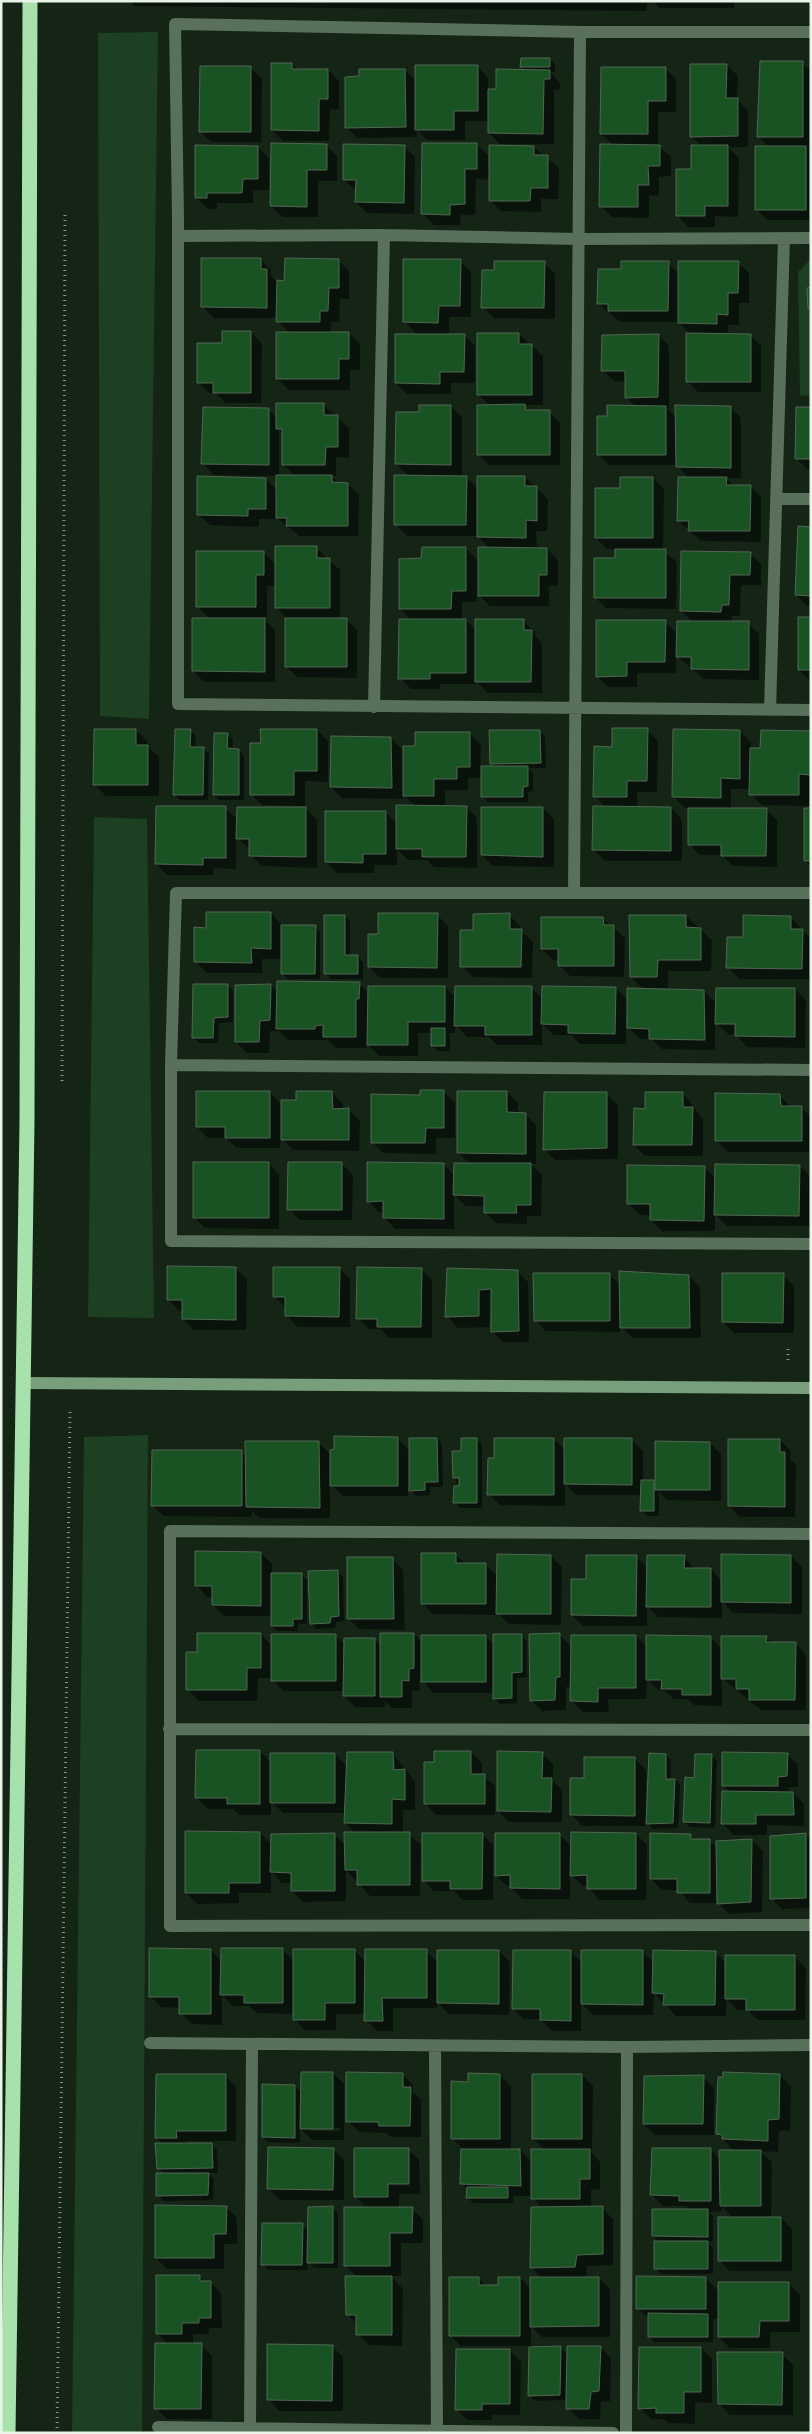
<svg xmlns="http://www.w3.org/2000/svg" width="812" height="2434" viewBox="0 0 812 2434" font-family="'Exo 2',sans-serif">
<style>
.green{fill:#1c4021}
.shadow{fill:#0007;fill-rule:evenodd}
.building{fill:#195223;stroke:#536654}
.lines{fill:none;stroke-linecap:round;stroke-linejoin:round}
.path{stroke:#869487;stroke-width:3;stroke-dasharray:1 4;stroke-linecap:butt}
.street{stroke:#59705a;stroke-width:12}
.secondary{stroke:#799e7b;stroke-width:12}
.highway{stroke:#a7e2ac;stroke-width:15}
</style>
<rect width="100%" height="100%" fill="#142415"/>
<path class="green" d="M158,32L149,719L100,716L98,33Z
M811,259V395L800,396L798,272Z
M94,817L147,819L154,1318L88,1317Z
M148,1435L142,2433H72L84,1437Z"/>
<path class="shadow" d="M130,1H647V11L135,6Z
M653,1H734V8H659Z
M550,59L555,65V72H550L560,83V89L554,90V144H500L489,133V121H465V140H427L417,130V137L357,138L346,127L405,70L416,81L477,66L488,78V91H497L526,71L521,66Z
M802,63L811,71V148H807L811,152V220H767L756,209L769,147L759,137Z
M292,64L298,70H328L339,81V109L330,110L329,141H283L272,130Z
M727,65L738,76L737,99L748,111V147H728L739,158L738,217L715,216V227H688L677,215L702,147L691,136Z
M251,68L262,79L261,142H211L200,131Z
M665,68L676,79V112H658V146L671,157V176L659,177V196L649,195V218L612,217L601,206L613,145L601,134Z
M477,144L488,156V164L534,147L559,168L558,199H541V212L501,211L490,200V180L476,179L475,215H461L460,225H434L423,214Z
M326,145L337,156V181H318V217H283L271,206Z
M404,146L415,157L414,214L367,213L356,202V191L344,180Z
M258,147L269,158V190H253V203H217V209H208L196,198Z
M260,259L271,270V275L277,282H286L338,260L349,271V299H340L339,322H331V333H349L360,344V370H350V390H289L277,379L290,333L278,321V318H214L203,307Z
M460,261L471,272V317H449V335H464L475,346V383H451V394H407L396,383L418,335L405,322Z
M738,262L749,273V303H739V325H728V335H750L761,346V392H698L687,381L691,335L679,322H620L599,304L622,270L668,263L679,274Z
M544,263L555,274V319L494,318L483,307Z
M251,332L262,344L261,403H226L215,393H209L198,382L223,344Z
M519,334L543,356V405H524L530,412H549L560,423V465H489L478,454L490,406L478,394Z
M658,335L669,346V408H666L677,418L730,407L741,418V478H726L734,486H750L761,497V542L701,541L678,521L688,478L677,465H609L598,454L608,417L635,406L627,398V382L614,381L602,370Z
M323,405L349,428V458L336,457V476H331L340,484H348L359,495L358,536H299L276,517V519H259V527L210,525L198,514L266,479L277,490V476L214,475L203,464L268,409L277,419ZM279,430L283,434V464L295,476H279Z
M451,406L462,417V477H466L478,489L525,477L548,499L547,531H536L537,549H547L558,560V586H549V606H490L477,593L476,602H462V620H466L477,631L523,621L535,632V635L542,643V693H488L477,682V684H440V689H411L400,678L411,620L400,608L423,560L466,548L479,562L490,549L478,536H407L396,524L409,476L396,464L420,414Z
M811,408V470H808L797,459Z
M653,478L664,489L663,551L677,562L676,609L606,608L595,597L616,560V549H607L596,538L621,489Z
M811,528V606H807L796,595Z
M316,548L340,570V619H346L357,630V678L297,677L286,666V617L276,607V586H267V617H263L275,630V682H204L193,671L210,619L197,606L263,552L276,565Z
M750,553L761,564V585H741L740,616H732V623H748L759,634V680L704,679L676,655V673H637V687H608L597,676L665,622L678,634L693,622L681,611Z
M811,618V681L799,670Z
M136,730L147,741V746L159,757V796H106L95,785Z
M190,730L196,736L195,748H203L209,754L208,800H180L175,795Z
M317,730L328,741V782L305,781V806L262,805L251,794L262,744Z
M647,730L658,741L657,792H637V808H671L682,820V861H605L594,850L606,808L595,796L614,748Z
M539,731L545,736L546,768H528L533,773V791L528,792V802H488L482,796V778H468V790H445V807H466L477,818V868L434,867L427,860H408L397,849V865H374V873H337L326,862L386,812L397,824L416,807L403,794V799L342,798L331,787L391,738L404,752L470,734L481,745L480,767H495L491,763Z
M740,731L751,742V749L762,750L811,732L809,806L762,805L751,794V789H731V809H766L777,820V867L733,866L722,855H700L689,844L690,808H685L674,797Z
M227,734L233,740L232,750H239L244,756V800H219L214,795Z
M225,808L238,820L306,809L317,820V868L262,866L251,855V850L236,837V869L214,868L213,875H167L156,864Z
M543,808L554,819V867L493,866L482,855Z
M811,809V866L805,861Z
M271,913L282,926H315L320,932V979H287L282,973V959H262V973H207L196,962L208,929Z
M437,915L448,926V978H380L369,967L379,935Z
M509,915L520,926V930L533,942L532,978L473,977L462,966L474,931Z
M345,916L350,921V956H358L363,962V979H331L325,973Z
M686,916L712,940L711,971H668V988H661V990L704,991L717,1004L795,989L806,1000L805,1048L747,1047L736,1035L728,1034L715,1022V1050L662,1049L652,1039H640L629,1028V1011H626V1044H580L572,1035H554L542,1024V1045H497L489,1037H467L456,1025L455,1033H450V1051H438L432,1046V1033H418V1056H380L366,1043V1048H336L326,1038V1040H288L279,1031H270L269,1053H247L236,1042V986H271L278,992L359,983L369,993L445,987L456,998L531,988L543,999L615,988L629,1001L644,990L631,977Z
M791,917L811,939V979H739L728,967L744,939Z
M603,919L625,938L624,977L570,976L559,965V960H553L542,949Z
M227,985L233,991V1022L219,1023L218,1043H199L194,1038Z
M270,1092L282,1105L332,1092L343,1104V1110H349L360,1121L359,1151L293,1150L281,1137L280,1148H237L226,1138H208L197,1127Z
M444,1092L455,1103V1138H436V1154L383,1153L372,1142L421,1096Z
M507,1092L518,1103V1114H525L536,1125V1164H530L542,1175L541,1216H527V1224L496,1223L485,1212V1206H466L454,1195V1229H395L384,1217V1212H379L368,1201L443,1164L455,1176L470,1164L458,1153Z
M683,1093L703,1119V1156H645L634,1145L646,1110Z
M606,1094L618,1105V1159L555,1160L544,1149Z
M780,1096L791,1107H801L811,1117V1152H728L717,1141Z
M268,1163L279,1174V1229L205,1228L194,1217Z
M342,1164L353,1175L352,1220H300L289,1209Z
M800,1166L811,1177L810,1226H727L715,1214V1231H662L651,1220V1215H640L629,1204L704,1167L716,1178Z
M235,1268L247,1279L246,1330H194L183,1319V1311H179L168,1299Z
M339,1268L350,1279V1327H298L287,1316L285,1307L274,1296Z
M421,1269L432,1280V1338H389L381,1329H369L358,1318Z
M448,1269L517,1271L528,1282L529,1342H503L492,1331V1313H490L489,1327L458,1328L447,1316Z
M609,1274L621,1286L689,1276L700,1287L701,1338H633L620,1326V1332L546,1331L535,1320Z
M783,1275L794,1286V1333H734L723,1322Z
M397,1438L410,1451L437,1439L442,1444L443,1487H430V1495L416,1496L408,1488V1496H343L330,1484V1518H259L252,1511V1517L164,1516L152,1505L241,1451L247,1457L319,1443L331,1455Z
M476,1439L482,1444V1508H460L455,1502L460,1487L454,1478L463,1452Z
M554,1439L565,1450L632,1440L643,1451V1481H654L656,1483L710,1443L721,1454V1501L667,1500L659,1492V1516H647L642,1510V1495H576L565,1483V1506L500,1505L489,1494Z
M780,1440L791,1451L790,1459L796,1465L795,1517H740L729,1506Z
M261,1553L272,1564V1574L301,1575L307,1580V1624H298V1631H278L272,1626V1616H224L213,1605V1597H207L196,1585Z
M455,1554L466,1565H486L498,1577L551,1556L562,1567L561,1625L509,1624L497,1612V1615L433,1614L422,1603Z
M636,1556L648,1568L684,1556L695,1570L711,1569L722,1581L791,1556L802,1567V1614L733,1613L722,1601V1618L658,1617L647,1606V1626H583L572,1615L587,1580Z
M392,1559L403,1570L405,1630L359,1629L348,1618Z
M337,1571L343,1577L344,1621L336,1622L335,1628L316,1629L311,1623Z
M261,1634L272,1646L335,1635L345,1645L375,1640L381,1646L414,1634L422,1642L485,1636L494,1645L522,1636L527,1641V1677L517,1678V1703L500,1704L494,1698V1693H433L422,1679H419L420,1691H412V1708H392L385,1701V1707H355L344,1696V1691H283L272,1678H258L257,1701H199L188,1690L198,1654Z
M559,1634L572,1648L636,1636L647,1647L711,1637L722,1649L766,1637L772,1643H795L806,1654V1710H761L722,1678V1706L694,1705L688,1699H674L665,1691L658,1690L647,1679L646,1699H608L609,1712H583L572,1701V1687H566V1710L542,1711L531,1700Z
M260,1751L271,1763L335,1754L347,1767L393,1754L415,1781V1810H403V1834H409L421,1845L420,1896H370L346,1870V1901L303,1902L292,1891V1883H282L271,1871V1893H239V1903L198,1904L186,1893L260,1833L272,1845L335,1835L346,1846L355,1833L345,1823V1813H283L271,1801V1815H240L233,1809H208L197,1798Z
M471,1752L482,1763V1775L495,1786V1815H436L425,1803L435,1763Z
M542,1753L553,1764V1781L562,1790V1822H509L498,1811Z
M787,1754L798,1765V1787H789V1793H793L804,1804V1826L767,1825V1835H734L723,1824L731,1793L723,1785Z
M666,1755L671,1760V1780H675L680,1785L678,1828L653,1829L646,1822V1826H582L571,1814L586,1779L635,1759L646,1770V1808H648Z
M712,1756L717,1761L715,1828L690,1827L684,1822L695,1779Z
M482,1834L493,1845V1900H462L454,1891H434L423,1880Z
M559,1834L572,1847L636,1834L647,1845L646,1900H599L588,1886H583L570,1874V1899H522L511,1886H507L496,1875Z
M691,1835L696,1840H709L717,1848L752,1840L763,1851L762,1912L729,1914L718,1903H690L679,1890H662L651,1879Z
M805,1835L811,1840V1908L782,1909L771,1898Z
M211,1950L222,1962L283,1950L294,1961L355,1951L366,1962L426,1951L438,1962L499,1951L510,1962L509,2015L449,2014L437,2002V2008H393V2031H377L366,2020V2014H336V2030H305L294,2019V2014L257,2013L249,2006H233L222,1995V2025L192,2024L181,2013L180,2008L161,2007L150,1996Z
M570,1951L582,1963L643,1952L654,1963L715,1952L726,1963L795,1957L806,1968L805,2020H758L748,2010H737L726,1998V2016H676L654,1993L653,2015H593L581,2003V2031H552L541,2019H524L513,2008Z
M333,2073L344,2084V2140H312L300,2128V2143L269,2142L263,2137L295,2086L302,2093ZM311,2128H340V2131H311Z
M402,2074L413,2085V2092L421,2100V2137H391L387,2133L359,2132L348,2121Z
M225,2075L236,2087V2141H186L187,2144L212,2145L217,2150L218,2173H208L214,2179L213,2200L163,2201L158,2195L164,2174L158,2168L163,2144L157,2138Z
M500,2075L511,2086V2150H520L533,2163L545,2150L533,2139L582,2075L593,2086L592,2150H589L600,2162V2189L591,2190V2208H602L613,2219V2265L587,2266L586,2278H599L610,2289V2337H542L531,2326V2348H561L568,2355L600,2347L611,2358L610,2401L601,2402L600,2419H579L568,2408V2363H566L565,2400L535,2401L529,2395L530,2346H461L450,2335L478,2278L487,2287H499L520,2278L531,2289L542,2279L531,2267L542,2208L532,2196H513V2203H473L468,2198V2190L462,2184L464,2150L452,2138L469,2083Z
M780,2075L791,2086L790,2130L779,2131L778,2152L760,2151L772,2162L771,2218H781L792,2229V2271H730L719,2260L733,2218L722,2207V2211L709,2212L713,2216V2242H707L713,2248V2274H661L655,2268L660,2242L653,2236L690,2210L686,2206H663L652,2195L711,2150L721,2160L735,2151L717,2134Z
M703,2077L714,2088V2135H655L644,2124Z
M333,2149L344,2160V2200H280L269,2189Z
M408,2149L419,2160L420,2194H399V2209H412L423,2220V2243H401V2276H391L403,2289L402,2346L369,2345L358,2334V2325L347,2314L357,2277L345,2265L368,2209L356,2197Z
M226,2207L237,2218V2244H224V2269H167L156,2258Z
M333,2208L338,2213V2268H314L308,2261L307,2270H268L263,2264L302,2224L309,2231Z
M199,2276L205,2282H210L221,2293L222,2328H209V2334H193V2345H201L212,2356V2419H167L156,2408L169,2345L157,2333Z
M706,2278L719,2292L789,2284L800,2295V2332H770V2348H730L719,2337V2319H713V2342H654L649,2336V2319L638,2308Z
M332,2346L343,2357V2411H279L268,2399Z
M701,2348L712,2359V2403L695,2402V2424L668,2423L664,2419H651L640,2408Z
M510,2350L521,2362L520,2415H492V2420H468L456,2409Z
M782,2354L793,2365V2415H730L719,2403Z"/>
<path class="building" d="M521,58H550V67H520Z
M760,61H803V137H757Z
M271,63H292V69H328V99H319V131L271,130Z
M690,64H727L726,98H738V136L690,137Z
M415,65H478V111H454V130H415Z
M200,66H251V132H199Z
M601,67H666V101H648V134H600Z
M359,69H405L406,127L345,128V77L359,76Z
M496,69L550,70V79H544L543,134L488,133V89H496Z
M271,143L327,144V170H307V207L270,206Z
M422,143H477V169H465V204L450,205V215L421,214Z
M343,144L405,145L404,203L355,202L356,180H343Z
M600,144L660,145V166H648L649,185H638V207H599Z
M195,145L258,146V179H243L242,193H207V198H195Z
M489,145L534,146V155H548V188H531L530,201H489Z
M691,145H728V206H705V216H676V169H691Z
M755,146H806V210H755Z
M201,258H261V269H267V308L201,307Z
M285,258L339,259V288H329L328,311H320V322H276L277,280L284,281Z
M403,259H461L460,306H439L438,323L403,322Z
M494,261H545L544,308H481L482,270H494Z
M621,261H669L668,311H608V304H597L598,269H621Z
M678,261H739L738,293H728V315L717,314V324L678,323Z
M811,287V309H808L807,288Z
M222,331H251V393H213V383H197V343H222Z
M276,332H349V359H339V379H276Z
M477,333H519V344H532V395H477Z
M686,333L751,334V382H686Z
M395,334H465L464,372H440V384L395,383Z
M659,334L658,397L625,398V371H601L602,335Z
M276,403H324V415H338V447H326L325,465H282V429H276Z
M525,404L526,410H550V455H477V405Z
M419,405H451V465L395,464L396,412H419Z
M607,405L666,406V455H597V416H607Z
M675,405L731,406V468L676,467Z
M203,407L269,408V465L201,464Z
M796,407H811V459H795Z
M276,475H332V482L348,483V526H286L287,518H276Z
M394,475L467,476L466,525H394Z
M197,476L266,478V509H248V516L197,515Z
M477,476H525V486H537V521L526,520V538L477,537Z
M620,477H653V538H595V488H620Z
M678,477H727L726,485H751L750,531H688L689,521H677Z
M798,526L811,527V596L795,595Z
M275,546H317V558H330V608H275Z
M422,547H466V591H452L451,609H399V559L421,558Z
M478,547L547,548V575H539V596H478Z
M615,549H666V598H594V558H615Z
M196,551H264V575H256V607H196Z
M681,551L751,552L750,575H730L729,605H722L721,612L680,611Z
M798,617H811V670H798Z
M192,618H265V672L192,671Z
M285,618H347V667H285Z
M399,619H466V673H430V679H398Z
M475,619H524V630H532L531,682H475Z
M596,620H666L665,662H627V676L596,677Z
M677,621H749V670L691,669V657H676Z
M612,728H648L647,781H627V797H593L594,746L612,747Z
M94,729H136V745H148V785H93Z
M175,729H191L190,747H204L203,795H173Z
M260,729H317V771H294V795H250V743H261Z
M673,729L740,730V779L721,778V798L672,797Z
M489,730H540L541,763L490,764Z
M761,730L811,731V775L799,774V795H749L750,748H760Z
M415,732H470V767H457V779H434V796H403V746H415Z
M214,733H228L227,748L239,749V795H213Z
M331,736L391,737L392,788L330,787Z
M481,766H528V786L523,787V797H481Z
M396,805L467,806L466,857H422V849H396Z
M156,806H226V858H203V865L155,864Z
M593,806L671,807V851L592,850Z
M237,807H306V857L249,856V839H236Z
M481,807H543V857L481,855Z
M688,808H767L766,856H721V845H688Z
M804,808H811V861H804Z
M325,811H386V854H363V863L325,862Z
M206,912H271V949L251,948L252,963L194,962V927L206,928Z
M378,913H438L437,968L368,967V934H378Z
M510,913V929H522L521,967H460V930H473V914Z
M324,915H345V955H358V974H324Z
M629,915H686V927L701,928V960H658L657,977H630Z
M743,915L791,916V929H803L802,969L726,968L727,937H743Z
M541,917H603L604,925H614V966H558V949H541Z
M281,925H316L315,974H281Z
M277,981L360,982L359,999H356V1037H323V1025L315,1026V1029H276Z
M193,984H228V1017L214,1018L213,1038H192Z
M271,984L270,1020L260,1021L259,1042H235V985Z
M368,986H445V1022H408V1045H367Z
M455,986H532V1035H485V1026H454Z
M542,986L616,987L615,1034L568,1033V1025L541,1024Z
M627,988L704,990L705,1040L649,1039V1029L627,1028Z
M716,988H795V1037L735,1036V1024H715Z
M431,1028H445V1046H431Z
M420,1090H444V1128H426L425,1143H371V1094L420,1095Z
M196,1091H270V1138H225V1127H196Z
M296,1091H332L333,1109L349,1108V1140H281V1100H296Z
M457,1091H507V1112L526,1113V1154L457,1153Z
M544,1092H607V1148L543,1150Z
M645,1092H683V1107H693L692,1145H633L634,1108L645,1109Z
M715,1093L780,1094L781,1106H802V1141H715Z
M193,1162H269V1218H193Z
M288,1162H342V1210H287Z
M367,1162L444,1163V1219L383,1218V1201L367,1202Z
M454,1163H531V1205H516L517,1213H484V1196L453,1195Z
M715,1164L800,1165L799,1216L714,1215Z
M627,1165L705,1166L704,1221L650,1220V1204H627Z
M167,1266L236,1267V1320L182,1319V1300H167Z
M273,1267H340L339,1317L285,1316V1297H273Z
M357,1267L422,1268L421,1327H377V1319H356Z
M447,1268L518,1270L519,1331L491,1332V1289L479,1290V1316L445,1317Z
M619,1271L689,1275L690,1328H620Z
M533,1273H610V1321H534Z
M722,1273H784L783,1323L722,1322Z
M334,1436L398,1437V1486H330V1450L334,1449Z
M409,1438H437L438,1482H425V1490L409,1491Z
M461,1438H477V1503H453L454,1486H459V1478H453L452,1451H461Z
M494,1438H554V1495H487L488,1458H494Z
M564,1438H632V1485L564,1484Z
M728,1439H780V1452H785V1507L728,1506Z
M245,1441H319L320,1508L246,1507Z
M655,1441L710,1442V1490H655Z
M152,1450H242V1506H151Z
M641,1480H654V1511H640Z
M195,1551L261,1552V1606L212,1605V1586H195Z
M421,1553H456V1563H486V1604H421Z
M497,1554L551,1555V1614H496Z
M721,1554L791,1555V1603L721,1602Z
M586,1555H637L636,1616L571,1615V1579H586Z
M647,1555H685L684,1568H711V1607H646Z
M347,1557H393L394,1619H347Z
M338,1570L339,1616L331,1617L330,1623L310,1624L308,1571Z
M271,1573H302V1619H293V1626H271Z
M197,1633H261V1668H247V1690H186V1652H197Z
M380,1633H414V1668L409,1669V1681L402,1680V1697H380Z
M560,1633V1677H556L555,1700L530,1701L529,1634Z
M271,1634H336V1681H271Z
M493,1634H522V1672L512,1673V1698L493,1699Z
M421,1635H486V1682H421Z
M571,1635H636V1688H598V1702L570,1701Z
M646,1635L711,1636V1695H682V1689H661L662,1680H646Z
M721,1636H767L766,1642H796L795,1700H749V1689H736V1679H721Z
M344,1638H375V1696H343Z
M196,1750H260V1804H227V1798H195Z
M434,1751H471V1774H485V1804H424V1762H434Z
M497,1751L543,1752L542,1778H552L551,1812L497,1811Z
M347,1752H393L394,1770L405,1769V1800L392,1799V1824L344,1823Z
M722,1752L788,1753L787,1776L778,1777V1786H722Z
M270,1753H335V1803H270Z
M649,1753L666,1754V1779H675L673,1823L646,1824Z
M695,1754H712L710,1823L683,1822L685,1777L694,1778Z
M584,1757H635V1816L570,1815V1778H584Z
M722,1791L793,1792L794,1815H756V1824H721Z
M185,1831L260,1832V1883H229V1893H185Z
M344,1832H410V1885H357V1870H345Z
M571,1832L636,1833V1889H587V1875L570,1876Z
M335,1833V1891H291V1873L270,1872L271,1834Z
M422,1833H483L482,1889H450V1881H422Z
M495,1833H560V1889L510,1888V1875L495,1876Z
M650,1833L691,1834V1839H710V1893H677V1879H650Z
M806,1833V1898L770,1899V1836Z
M752,1839L751,1902L717,1904L716,1841Z
M149,1948L211,1949V2014H179V1997H149Z
M221,1948H283V2003H244V1995H220Z
M293,1949H355V2003H325V2020H293Z
M365,1949H427V1998H382L383,2021H364Z
M437,1950H499V2004L437,2003Z
M513,1950H571V2021L540,2020V2009H512Z
M581,1950H643V2005L581,2004Z
M653,1950L716,1951L715,2005H663L664,1994L652,1993Z
M725,1955H795V2010H746V1999H725Z
M301,2072H333V2129H300Z
M346,2072L403,2073V2087H411L410,2126H379L378,2122H346Z
M723,2072L780,2074L779,2119L768,2120V2141L722,2139V2135L716,2134L718,2077H723Z
M468,2073L500,2074V2139H451V2081L468,2082Z
M156,2074H226V2131H176L177,2138H155Z
M532,2074H582V2139H532Z
M704,2075L703,2124H643L644,2076Z
M262,2084L295,2085V2138L262,2137Z
M155,2143H212L213,2168L157,2169Z
M268,2147L334,2148L333,2190L267,2189Z
M354,2148H409V2184H388V2197H354Z
M652,2148H711V2201H679V2196L650,2195Z
M461,2149H520L521,2186L460,2184Z
M531,2149H590V2179H580V2199H531Z
M719,2150H761V2206H720Z
M156,2173H209L208,2195L156,2196Z
M467,2187H508V2198H466Z
M155,2205L227,2206L226,2234H214V2258H155Z
M333,2206V2263H307L308,2207Z
M603,2206V2254L577,2255L575,2267L530,2268L531,2207Z
M344,2207H413L412,2233H390V2266H344Z
M652,2209H708V2237L652,2236Z
M718,2217H781V2261H718Z
M262,2223H303L302,2265H261Z
M654,2241H708V2269H654Z
M156,2275H200V2281H211V2318H199V2323H182V2334H156Z
M345,2276H392V2335H356V2315H346Z
M636,2276L706,2277V2309H636Z
M449,2277H479V2285H498V2277H520V2336H449Z
M530,2277H599V2326L530,2327Z
M718,2282H789V2321H760L759,2337H718Z
M648,2313L708,2314V2337H648Z
M155,2343H202L201,2409H154Z
M267,2344L333,2345L332,2401L267,2400Z
M561,2346L560,2395L528,2396L529,2347Z
M567,2346H601L599,2391L591,2392L589,2409H566Z
M639,2347H701V2392H684V2413H656V2408L638,2409Z
M456,2349H510V2404H482V2410H455Z
M717,2352H783L782,2405L718,2404Z"/>
<g class="lines">
<path class="path" d="M62,1081L65,212
M788,1360V1345
M57,2433L70,1411"/>
<path class="street" d="M811,32H580L175,24L178,218V704L811,710
M178,236L384,235L578,239L811,238
M777,499H811
M374,707L384,235
M770,710L784,238
M574,893L580,32
M811,893H176L171,1065V1241L811,1244
M171,1065L811,1070
M811,1534L170,1531V1926L811,1925
M169,1729L811,1730
M150,2043L627,2047L811,2045
M435,2046L437,2433
M158,2427L613,2433
M250,2433L252,2044
M626,2433L627,2047"/>
<path class="secondary" d="M24,1383L811,1388"/>
<path class="highway" d="M8,2433L27,1122L30,1"/>
</g>
<rect width="812" height="2434" fill="none" stroke="#e9f4e9" stroke-width="5"/>
</svg>
